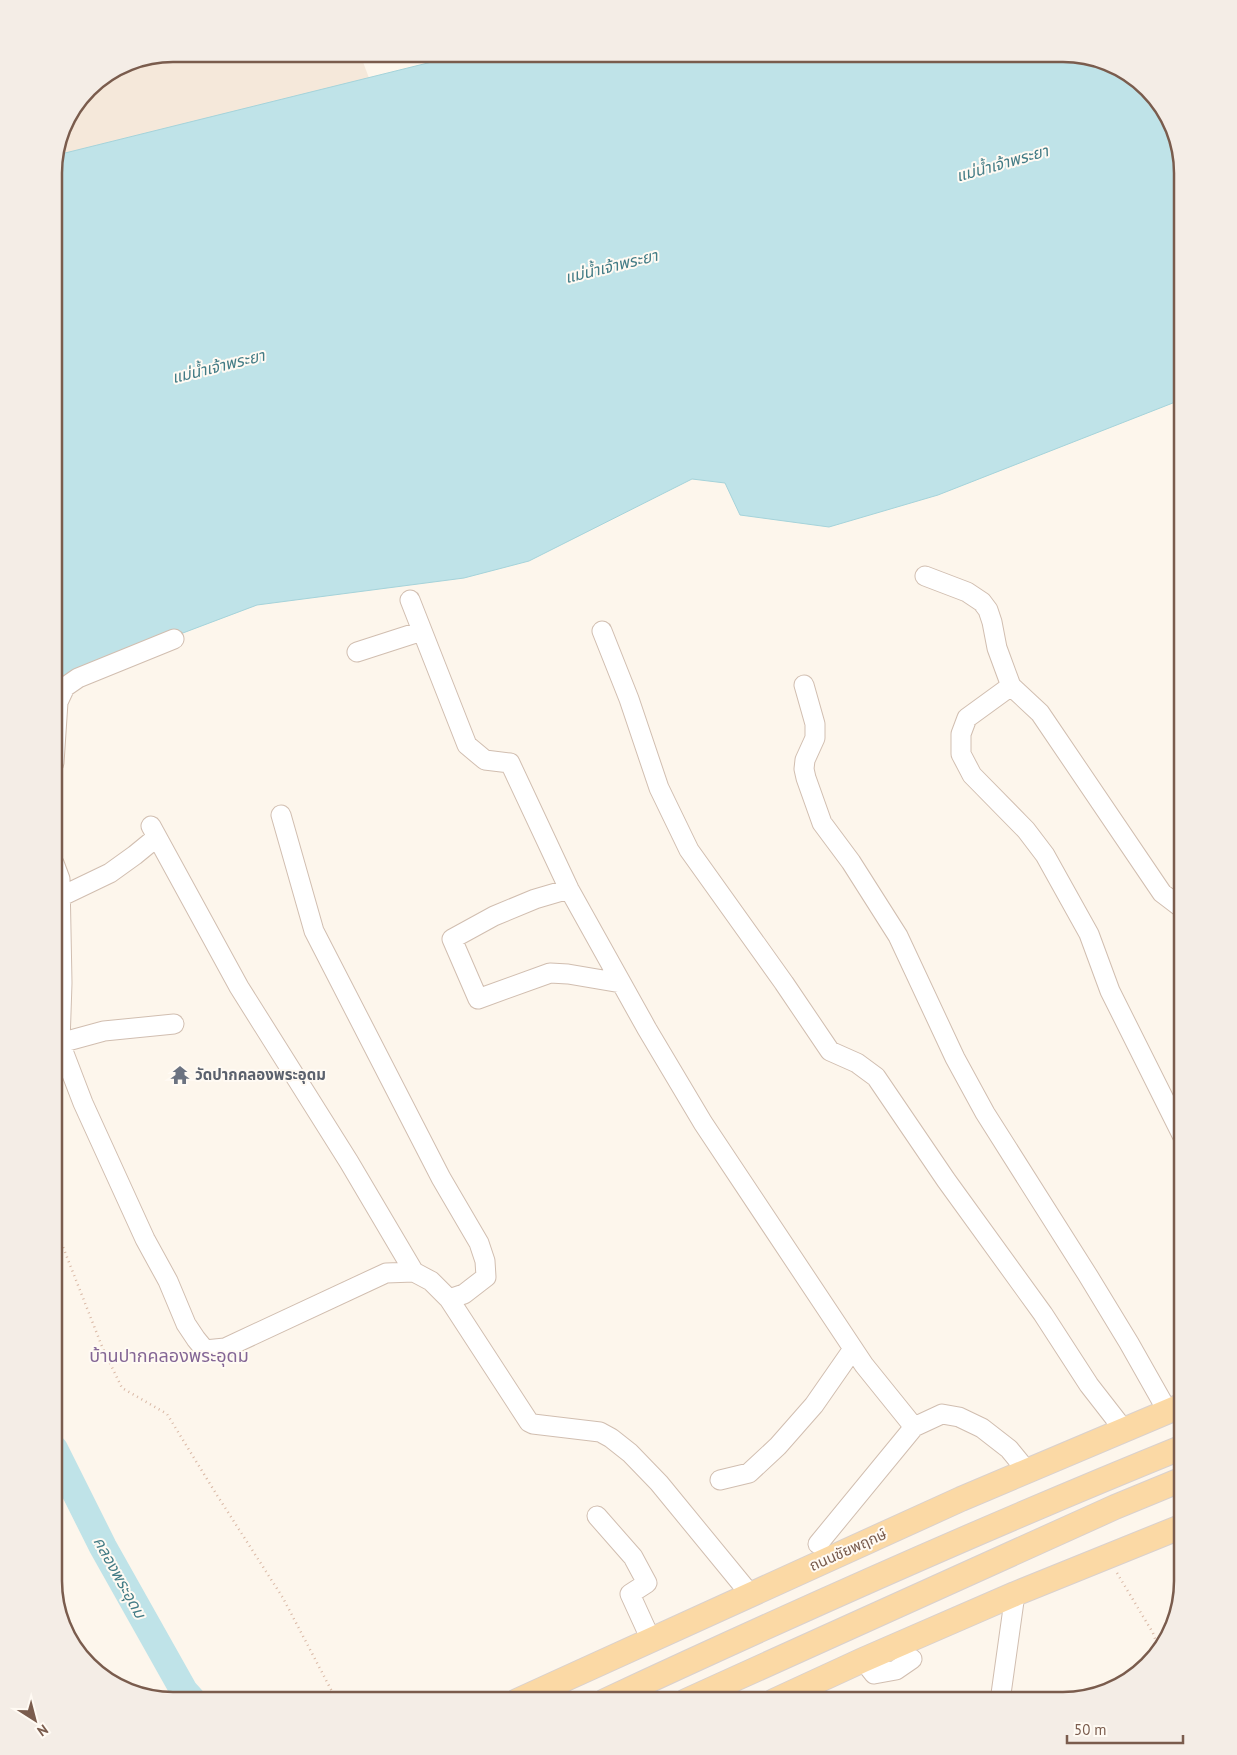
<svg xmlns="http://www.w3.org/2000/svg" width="1237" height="1755" viewBox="0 0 1237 1755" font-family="'PT Sans','Noto Sans Thai',sans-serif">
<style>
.residential{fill:#f5e8da}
.water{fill:#bfe3e8;stroke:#a5d3da}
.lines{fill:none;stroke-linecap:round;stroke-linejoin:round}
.river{stroke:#bfe3e8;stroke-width:28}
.minor-casing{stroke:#d1beb0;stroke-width:21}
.major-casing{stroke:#dad1cd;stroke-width:26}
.path{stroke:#d9b8a5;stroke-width:2.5;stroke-dasharray:1 4;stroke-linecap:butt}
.minor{stroke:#fff;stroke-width:19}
.major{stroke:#fbd9a5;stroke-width:24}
.labels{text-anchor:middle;stroke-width:4;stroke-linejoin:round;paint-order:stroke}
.worship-label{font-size:15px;font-weight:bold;fill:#5b616d;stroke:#fffaf3;text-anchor:start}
.street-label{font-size:15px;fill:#7a5c4d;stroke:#fffaf3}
.water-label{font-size:16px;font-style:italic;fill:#437c86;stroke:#fffaf3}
.quarter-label{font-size:18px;fill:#846695;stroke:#fffaf3}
.rim{fill:none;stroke:#7a5c4d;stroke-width:2.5}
</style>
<rect width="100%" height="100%" fill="#fdf6ec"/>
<path class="residential" d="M174,54H215L220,61L248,54H360L369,78L57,155L63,128L89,89L128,63Z"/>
<path class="water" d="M464,54H1071L1124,70L1167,113L1183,174V399L938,495L829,527L740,515L725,483L692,479L529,561L464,578L257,605L61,679L54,691V166L57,155Z"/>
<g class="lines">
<path class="river" d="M54,1449L103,1547L184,1691L193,1701"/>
<g class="minor-casing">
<path id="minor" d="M925,576L967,592L982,602L988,610L992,622L997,648L1011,686L1040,713L1162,893L1183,909
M410,600L467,745L485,760L510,763L569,889L647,1029L703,1123L864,1365L914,1427L942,1414L959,1417L982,1428L1009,1449L1027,1471
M602,631L629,699L659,788L689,850L784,983L830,1051L857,1063L876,1077L946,1180L1043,1314L1089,1385L1124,1430
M357,652L422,631
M804,685L815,724V738L805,760L804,769L806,778L822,823L851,862L898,936L955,1058L985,1113L1087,1274L1129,1343L1168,1412
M1011,686L967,718L961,734V754L972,775L1026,830L1045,855L1089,934L1110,991L1183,1137
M54,763L58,702L65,687L78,678L174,639
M281,815L314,931L441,1178L479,1243L485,1261L486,1277L464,1294L449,1299
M151,826L239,987L349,1162L414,1272L431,1281L449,1299L529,1422L533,1424L600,1432L611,1438L630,1453L659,1483L750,1594
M54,863L60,879L62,983L60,1043L83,1103L145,1239L168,1281L186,1324L196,1339L205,1350L225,1348L386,1273L414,1272
M569,889L535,899L494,916L452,939L478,999L550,973L568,974L621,983
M60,897L110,873L135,855L157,837
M60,1043L104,1031L174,1024
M720,1480L749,1473L778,1446L814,1405L853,1349
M597,1516L633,1557L647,1583L630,1594L651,1640
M818,1544L914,1427
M863,1660L874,1674L896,1670L912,1659
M1000,1701L1015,1594"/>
</g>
<g class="major-casing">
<path id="major" d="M517,1701L961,1499L1183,1405
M605,1701C796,1612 988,1526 1183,1447
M686,1701L1115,1507L1183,1479
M774,1701L863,1660L1015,1594L1183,1526"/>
</g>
<path class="path" d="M54,1224L103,1349L122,1388L167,1414L215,1492L283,1598L337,1701
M1117,1573L1153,1633L1159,1650"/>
<use href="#minor" class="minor"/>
<use href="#major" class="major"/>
</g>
<defs>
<g id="temple-bare" transform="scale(1.5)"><path d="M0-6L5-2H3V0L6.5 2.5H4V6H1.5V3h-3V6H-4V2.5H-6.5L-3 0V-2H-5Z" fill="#6b7280" stroke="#fffaf3" stroke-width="2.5" paint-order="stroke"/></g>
</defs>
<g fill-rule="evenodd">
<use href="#temple-bare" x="180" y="1075"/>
</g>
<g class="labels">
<g class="worship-label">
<text x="195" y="1080">วัดปากคลองพระอุดม</text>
</g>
<g class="street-label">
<text transform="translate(848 1550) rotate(-24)" y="5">ถนนชัยพฤกษ์</text>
</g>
<g class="water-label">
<text transform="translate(1002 163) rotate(-16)" y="6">แม่น้ำเจ้าพระยา</text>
<text transform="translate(611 266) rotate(-14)" y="6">แม่น้ำเจ้าพระยา</text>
<text transform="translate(218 366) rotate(-14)" y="6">แม่น้ำเจ้าพระยา</text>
<text transform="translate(120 1577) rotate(61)" y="6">คลองพระอุดม</text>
</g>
<g class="quarter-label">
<text x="169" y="1362">บ้านปากคลองพระอุดม</text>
</g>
</g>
<path d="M0 0H1237V1755H0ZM173 62H1063A111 111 0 0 1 1174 173V1581A111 111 0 0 1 1063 1692H173A111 111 0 0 1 62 1581V173A111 111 0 0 1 173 62Z" fill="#f4ede6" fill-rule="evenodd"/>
<path class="rim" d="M173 62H1063A111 111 0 0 1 1174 173V1581A111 111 0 0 1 1063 1692H173A111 111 0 0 1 62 1581V173A111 111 0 0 1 173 62Z"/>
<g transform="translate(35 1720) rotate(144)" stroke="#fffaf3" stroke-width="4" paint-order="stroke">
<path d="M0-4L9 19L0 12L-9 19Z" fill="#7a5c4d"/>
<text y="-8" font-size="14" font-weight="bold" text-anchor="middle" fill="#7a5c4d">N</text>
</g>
<path d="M1067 1735v8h116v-8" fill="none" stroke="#7a5c4d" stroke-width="2.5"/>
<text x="1074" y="1735" font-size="15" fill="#7a5c4d" stroke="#fffaf3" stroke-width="4" paint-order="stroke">50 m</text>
</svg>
